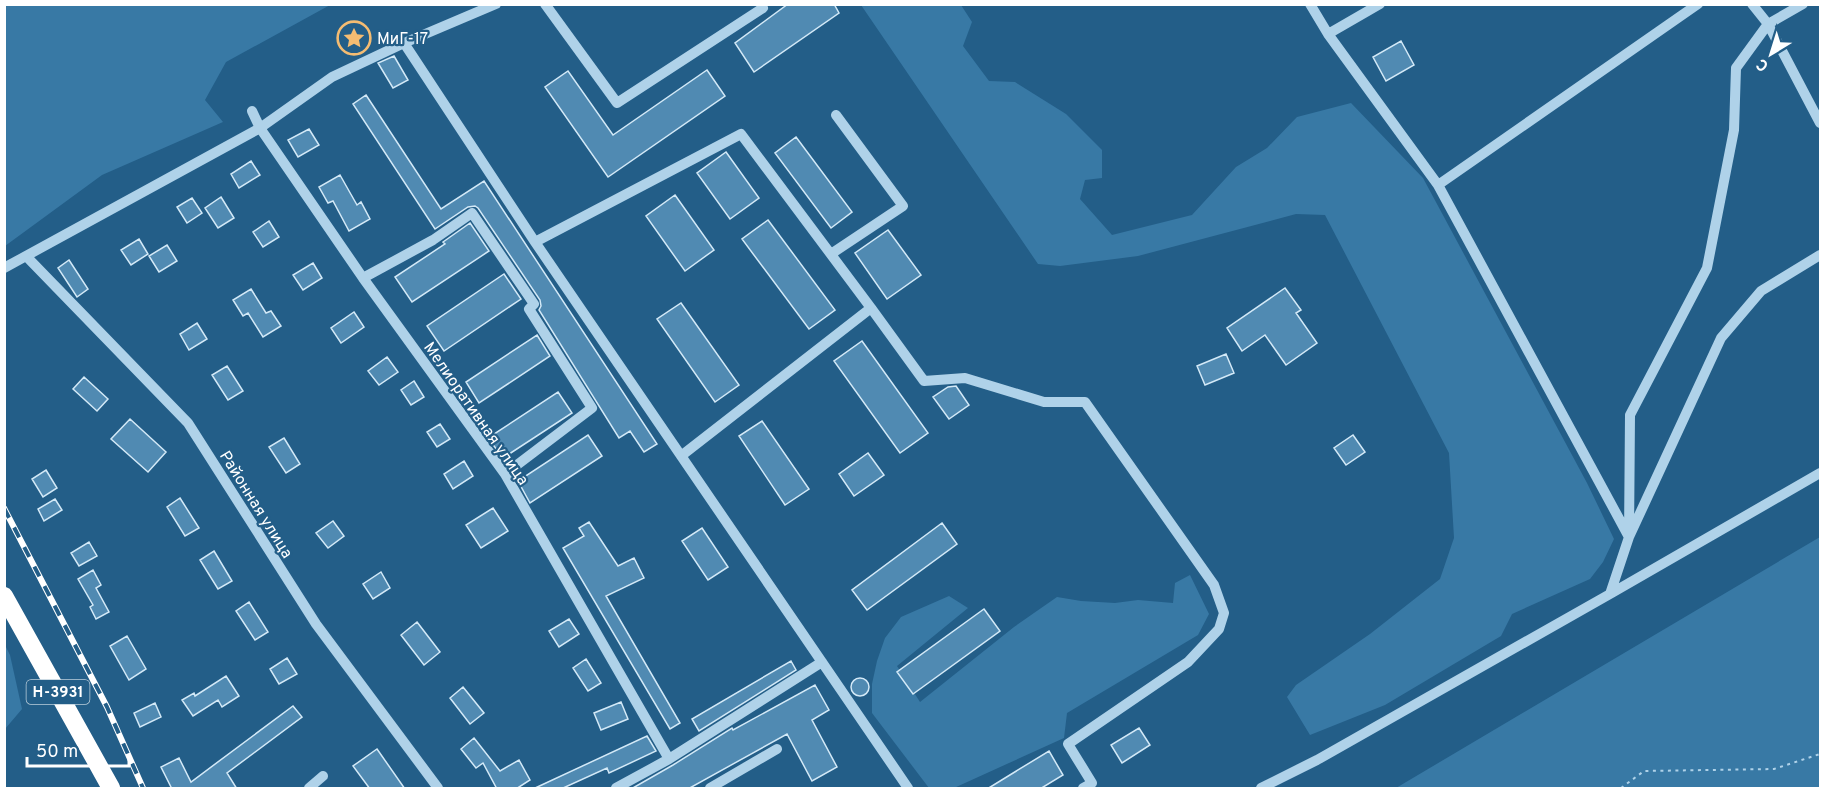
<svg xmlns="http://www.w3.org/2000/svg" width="1825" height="793" viewBox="0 0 1825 793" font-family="Overpass,sans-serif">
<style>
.green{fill:#3879a5}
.building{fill:#508ab2;stroke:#d3e9f7;stroke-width:1.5}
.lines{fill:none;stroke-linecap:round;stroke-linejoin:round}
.path{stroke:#afd2e9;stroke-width:2;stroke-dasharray:3 4.5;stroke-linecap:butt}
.minor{stroke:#afd2e9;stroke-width:10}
.highway{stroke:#fff;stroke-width:18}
.rail-casing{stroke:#fff;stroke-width:6}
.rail{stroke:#235e88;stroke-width:4;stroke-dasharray:11;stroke-linecap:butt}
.labels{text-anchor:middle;stroke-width:4.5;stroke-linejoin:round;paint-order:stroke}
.shield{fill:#235e88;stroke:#bdcfdb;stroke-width:1.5}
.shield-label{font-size:15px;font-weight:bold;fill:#fff}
.poi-label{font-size:16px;fill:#fff;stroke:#235e88;text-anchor:start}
.street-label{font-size:16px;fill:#fff;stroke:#235e88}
</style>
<rect width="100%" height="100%" fill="#235e88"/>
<path class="green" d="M5,4H330V5L226,62L205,100L223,122L102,175L5,246Z
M861,5H961L972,22L963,46L989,81L1015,82L1066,114L1102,150V178L1085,180L1080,199L1112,235L1192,215L1236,167L1267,148L1297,117L1351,103L1423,178L1587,483L1614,539L1603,562L1590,579L1512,614L1501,636L1385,705L1310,735L1287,697L1296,685L1370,634L1440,579L1454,538L1449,453L1325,215L1296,214L1138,256L1060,266L1038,264Z
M1820,537V788H1396Z
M1190,575L1209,614L1198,635L1067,713L1064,738L954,788H929L872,713V684L877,661L885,638L901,617L949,596L968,608L897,666L920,702L1014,627L1057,597L1081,601L1115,603L1138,600L1173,603L1175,583Z
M5,645L10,655L22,709L5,729Z"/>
<path class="building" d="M788,4H834L839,13L754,72L735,43Z
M1401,41L1414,65L1386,81L1373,57Z
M394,56L408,80L393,88L378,63Z
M707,70L725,96L608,177L545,87L568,71L613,135Z
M366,95L441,209L484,181L657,444L644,452L630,431L619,438L539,310L541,306L540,300L478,208L475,206L468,207L435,229L353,104Z
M309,129L319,145L298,157L288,140Z
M796,137L852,212L831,228L775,153Z
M726,152L759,198L730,219L697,173Z
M251,161L260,175L239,188L231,174Z
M340,175L357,205L361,202L370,219L349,231L333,201L328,203L319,187Z
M675,195L714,250L685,271L646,216Z
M221,197L234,218L218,228L205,208Z
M192,198L202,213L187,223L177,207Z
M768,220L835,310L809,329L742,239Z
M269,221L279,237L263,247L253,232Z
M470,223L489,251L412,302L395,277L445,244L443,242Z
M888,230L921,275L887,299L855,253Z
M139,239L148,254L131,265L121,250Z
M167,245L177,261L159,272L149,256Z
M69,260L88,289L77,297L58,268Z
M313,263L322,278L303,290L293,275Z
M504,274L521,299L444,351L427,326Z
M1285,288L1301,310L1296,313L1317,343L1286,365L1265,335L1242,351L1227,328Z
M251,289L266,313L271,311L281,326L263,337L248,313L243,316L233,300Z
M681,303L739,385L715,402L657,319Z
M354,312L364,327L341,343L331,328Z
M197,323L207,339L189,350L180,334Z
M537,335L550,356L479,403L466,382Z
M862,341L928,433L900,453L834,361Z
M1226,354L1234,373L1205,385L1197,366Z
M387,357L398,372L379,385L368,371Z
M227,366L243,391L228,400L212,375Z
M84,377L108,399L97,411L73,389Z
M414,381L424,397L411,405L401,390Z
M956,386L969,405L949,419L933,397L948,387Z
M558,392L572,413L503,458L488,438Z
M130,419L166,452L148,472L111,439Z
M762,421L809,489L785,505L739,436Z
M440,424L450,439L437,447L427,432Z
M588,435L602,456L530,503L518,481Z
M1353,435L1365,452L1346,465L1334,448Z
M284,438L300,464L286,473L269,447Z
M868,453L884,475L854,496L839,474Z
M464,461L473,476L453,489L444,474Z
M46,470L57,488L43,497L32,479Z
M180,498L199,528L185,536L167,507Z
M55,499L62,510L44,521L38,509Z
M493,508L508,531L481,548L466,525Z
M333,521L344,536L328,548L316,533Z
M589,522L618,566L634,558L644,578L606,596L680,723L670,729L563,548L584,536L579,528Z
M942,523L957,544L867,610L852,590Z
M702,528L728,567L708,580L682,541Z
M89,542L97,556L79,566L71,553Z
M214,551L232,581L218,589L200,560Z
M93,570L101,585L96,588L109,612L96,619L90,607L93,605L78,579Z
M381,572L390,588L373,599L363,584Z
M249,602L268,632L255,640L236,611Z
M984,609L1000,631L913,694L897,672Z
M569,619L579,634L559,647L549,631Z
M417,622L440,652L424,665L401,635Z
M127,636L146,669L129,680L110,646Z
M287,658L297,674L279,684L270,669Z
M586,659L601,683L588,691L573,668Z
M791,661L796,670L699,731L692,719Z
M226,676L239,696L222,707L218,700L193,716L182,700L194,693L195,696Z
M851 687a9 9 0 1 1 18 0a9 9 0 1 1-18 0Z
M815,685L829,710L812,720L837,767L812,781L787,734L688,789H631L673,765L732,728L733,730Z
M463,687L484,713L470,724L450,698Z
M621,702L628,719L601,730L594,713Z
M155,703L161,717L140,727L134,713Z
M293,706L302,717L227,773L237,789H172L161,767L179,758L191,782Z
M1139,728L1150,745L1122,763L1111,745Z
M647,736L656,751L609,773L607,768L561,789H533Z
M474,738L500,771L519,760L530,780L516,789H497L483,763L476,768L461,749Z
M377,749L405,789H370L353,766Z
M1049,751L1063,775L1040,789H987Z"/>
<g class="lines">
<path class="path" d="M1621,788L1644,771L1774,769L1820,754"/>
<path class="minor" d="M545,4L617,103L763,8L761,4
M1752,4L1768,24L1820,123
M1803,4L1768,24L1736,68L1734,130L1707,268L1630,415L1629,537L1721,338L1761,291L1820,255
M1328,34L1380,4
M404,43L535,242L908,788
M252,111L260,128L363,278L505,474L669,759
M1438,185L1698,4
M535,242L741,134L871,308L681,456
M831,254L903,206L836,115
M26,256L188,423L316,624L438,788
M4,268L260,128L332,77L404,43L496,4
M363,278L433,240L472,213L534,304L529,309L592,408L505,474
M871,308L924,381L965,378L1044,402H1085L1214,585L1224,613L1219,629L1188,662L1068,744L1092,783L1083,788
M1610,594L1820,473
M309,788L323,776
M616,788L669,759L822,662
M710,788L777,749
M1261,788L1317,760L1610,594L1629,537L1438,185L1328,34L1310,4"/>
<path class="highway" d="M4,596L111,788"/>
<g class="rail-casing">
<path id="rail" d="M4,508L107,707L143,788"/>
</g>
<use href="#rail" class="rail"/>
</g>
<defs>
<g id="sight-ring" transform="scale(1.725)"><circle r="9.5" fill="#235e88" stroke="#f4bc72" stroke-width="1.5"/><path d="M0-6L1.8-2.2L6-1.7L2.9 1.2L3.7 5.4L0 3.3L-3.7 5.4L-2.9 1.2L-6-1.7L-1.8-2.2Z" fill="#f4bc72"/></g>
</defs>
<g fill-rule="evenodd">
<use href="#sight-ring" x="354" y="38"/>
</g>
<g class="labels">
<rect class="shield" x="26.5" y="680" width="63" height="24" rx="4.5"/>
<g class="shield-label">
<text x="58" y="697">Н-3931</text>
</g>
<g class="poi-label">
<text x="377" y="44">МиГ-17</text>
</g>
<g class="street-label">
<text transform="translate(477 413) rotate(55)" y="6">Мелиоративная улица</text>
<text transform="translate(257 504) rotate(58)" y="6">Районная улица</text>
</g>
</g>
<rect width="1825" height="793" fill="none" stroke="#ffffff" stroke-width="12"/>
<g transform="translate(1771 54) rotate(218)" stroke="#235e88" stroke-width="4.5" paint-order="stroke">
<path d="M0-4.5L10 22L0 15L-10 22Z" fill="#ffffff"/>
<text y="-9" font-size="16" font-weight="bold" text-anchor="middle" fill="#ffffff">С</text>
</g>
<path d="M27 757v9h102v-9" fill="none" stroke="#ffffff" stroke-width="3"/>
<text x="36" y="757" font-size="18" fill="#ffffff" stroke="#235e88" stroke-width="4.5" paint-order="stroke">50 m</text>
</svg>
